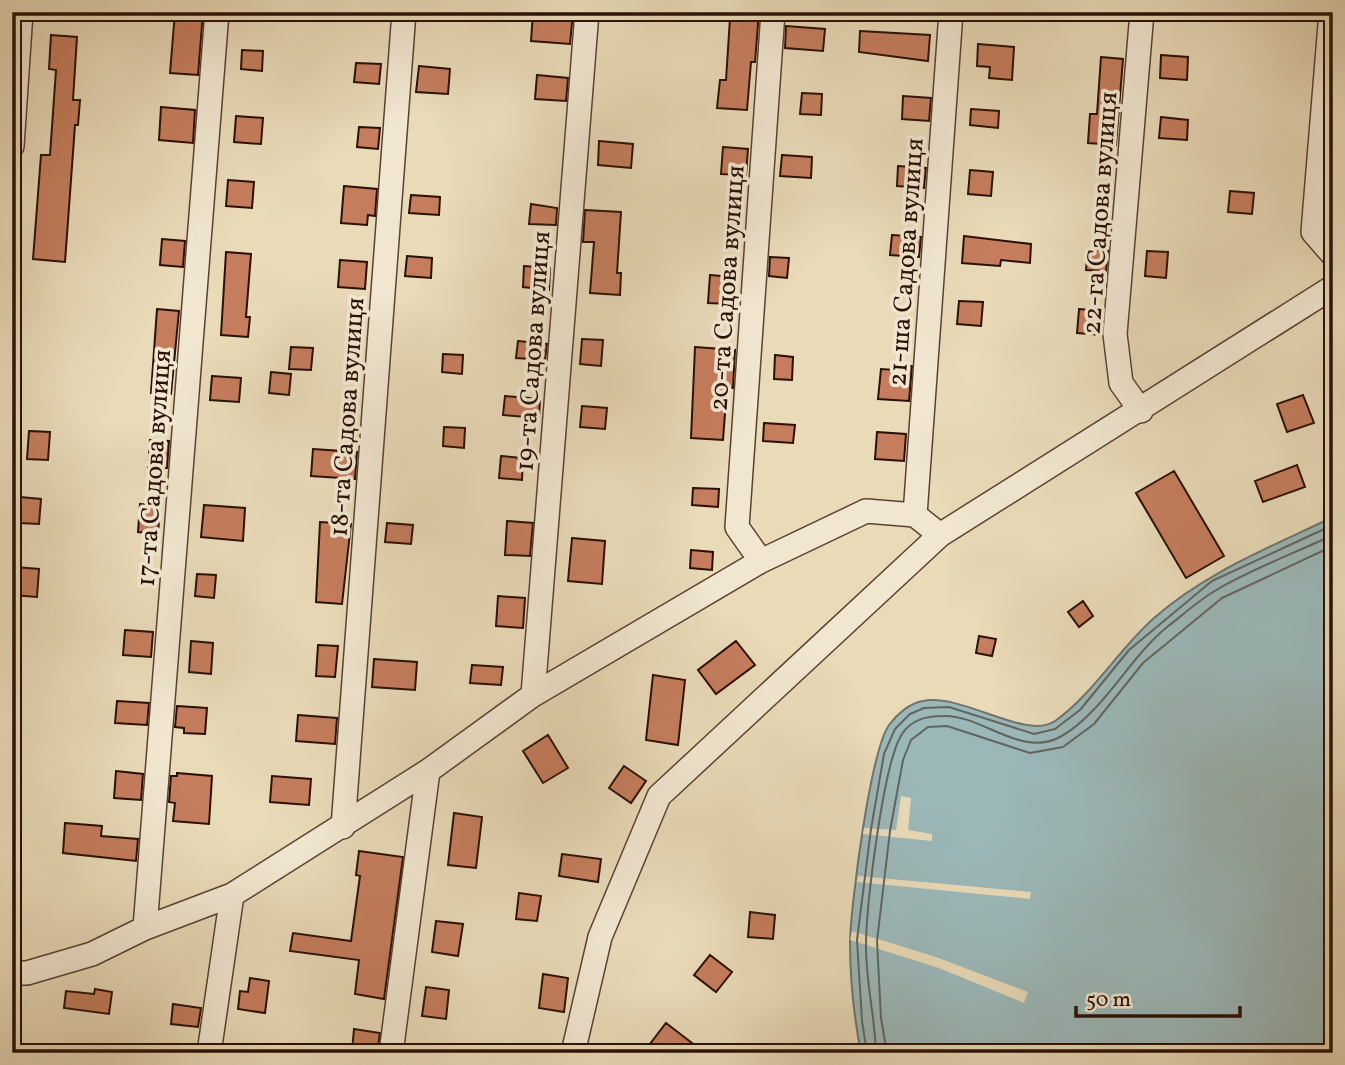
<svg xmlns="http://www.w3.org/2000/svg" width="1345" height="1065" viewBox="0 0 1345 1065" font-family="Vollkorn,serif">
<style>
.water{fill:#9bb8b9;stroke:#6e7571;stroke-width:2}
.pier{fill:#e9dab8}
.lines{fill:none;stroke-linecap:round;stroke-linejoin:round}
.shore{stroke:#626460;stroke-width:2}
.building{fill:#c57d5e;stroke:#2a1006;stroke-width:2}
.street-casing{stroke:#5a4232;stroke-width:26}
.street{stroke:#f1e7d1;stroke-width:23}
.labels{text-anchor:middle;stroke-width:7;stroke-linejoin:round;paint-order:stroke}
.street-label{font-size:26px;fill:#2a1006;stroke:#f1e7d1}
</style>
<rect width="100%" height="100%" fill="#e9dab8"/>
<filter id="stains"><feTurbulence type="fractalNoise" baseFrequency=".00286" numOctaves="4"/><feColorMatrix values="0 0 0 0 .2 0 0 0 0 .09 0 0 0 0 .02 0 0 0 .5 -.17"/></filter>
<radialGradient id="worn" r=".72"><stop offset=".6" stop-color="#630" stop-opacity="0"/><stop offset="1" stop-color="#630" stop-opacity=".3"/></radialGradient>
<path class="water" d="M1333,517V1053H861C854,1017 850,979 850,942C851,904 870,753 889,725C897,714 910,703 923,701C963,693 1026,741 1055,721C1092,695 1119,649 1154,618C1206,572 1271,547 1333,517Z"/>
<path class="pier" d="M901,796L911,798L908,830L932,834V841L863,834L864,828L896,830Z
M858,876L1031,892L1030,899L857,882Z
M852,931L936,957L1028,992L1024,1003L939,968L850,940Z"/>
<g class="lines">
<path class="shore" d="M867,1053L862,1021L857,940L871,829L884,754L895,729L910,714L924,708L949,707L1034,734L1055,729L1080,710L1129,650L1212,581L1333,525
M876,1053C875,1016 865,979 866,942C867,903 883,763 902,734C912,719 927,716 944,716C982,715 1021,758 1060,737C1102,714 1129,658 1167,627C1183,615 1200,599 1218,589C1254,568 1295,553 1333,535
M887,1053L881,1018L877,941L890,831L903,760L911,740L928,727L947,726L1030,753L1063,747L1094,724L1143,663L1222,598L1333,546"/>
</g>
<path class="building" d="M175,12H203L198,75L170,73Z
M533,12H573L570,44L531,41Z
M730,18L758,20V24L755,62H751L747,110L717,108L720,80H726Z
M786,26L825,29L823,51L785,48Z
M860,31L930,35L928,61L859,52Z
M51,35L77,37L73,100H80L78,125H75L65,262L33,259L41,155H50L56,70L49,69Z
M978,44L1014,47L1012,80L989,78L990,67L977,66Z
M242,50L263,51L262,71L241,69Z
M1161,55L1188,57L1187,80L1160,78Z
M1101,57L1123,59L1116,145L1088,143L1090,114H1097Z
M356,63L381,64L379,84L354,82Z
M419,66L450,69L448,94L416,92Z
M537,75L568,78L566,101L535,99Z
M802,93L822,94L821,115L800,114Z
M903,96L931,98L929,121L902,119Z
M161,107L195,110L193,143L159,140Z
M971,109L999,111L998,128L970,125Z
M236,116L263,118L261,144L234,142Z
M1161,117L1188,120L1187,140L1159,138Z
M359,127L380,128L378,149L357,147Z
M599,141L633,144L631,168L598,165Z
M723,147L748,149L746,175L721,174Z
M782,155L812,157L811,178L780,176Z
M898,166L926,168L924,188L897,186Z
M970,170L993,172L991,196L968,194Z
M228,180L254,182L252,208L226,206Z
M344,186L377,189L375,216L368,215L367,225L341,223Z
M1230,191L1254,193L1252,214L1228,212Z
M411,195L440,197L439,215L409,213Z
M531,204L557,208L556,225L529,224Z
M585,210L621,212L617,273H621L620,295L590,293L594,242H583Z
M892,235L921,237L919,257L890,255Z
M964,236L1031,244L1030,263L1001,260L1000,266L962,263Z
M162,239L185,241L183,267L160,265Z
M1088,249L1108,251L1106,271L1086,270Z
M1147,251L1168,252L1166,278L1145,276Z
M226,252L251,254L246,317H250L248,337L221,335Z
M407,256L432,258L431,278L405,276Z
M770,257L789,258L787,278L769,276Z
M340,260L367,262L365,289L338,287Z
M524,266L550,268L549,290L523,287Z
M710,275L733,277L731,304L708,303Z
M959,301L983,302L981,326L957,324Z
M157,309L179,311L171,394L151,393Z
M1079,309L1103,311L1101,335L1077,333Z
M582,339L603,340L601,366L580,364Z
M518,341L547,344L545,360L516,358Z
M291,347L313,348L311,370L289,369Z
M695,347L735,350L733,388L727,387L723,440L691,438Z
M443,354L463,355L462,374L442,372Z
M775,355L793,357L792,380L774,379Z
M896,364L912,366L909,401L878,399L881,369L895,370Z
M271,372L291,374L289,395L269,393Z
M212,376L241,378L239,402L210,400Z
M1303,395L1314,423L1287,432L1277,404Z
M505,396L540,399L539,418L503,415Z
M582,406L607,408L605,429L580,427Z
M764,423L795,425L793,443L763,441Z
M444,427L465,428L464,448L443,446Z
M29,431L50,432L48,460L27,459Z
M877,432L906,434L904,461L875,459Z
M150,440L169,441L167,468L148,467Z
M313,449L357,452L355,479L311,476Z
M501,456L523,458L522,480L499,478Z
M1297,465L1305,487L1263,502L1255,481Z
M1174,471L1224,556L1186,578L1136,493Z
M693,488L719,489L718,507L692,505Z
M20,497L41,499L39,524L19,523Z
M140,504L160,506L158,534L138,532Z
M204,505L245,508L243,541L201,537Z
M507,521L533,523L530,556L505,555Z
M320,522L351,524L342,604L316,602Z
M387,523L413,525L411,544L385,542Z
M572,538L605,541L602,584L568,581Z
M691,550L713,552L712,570L690,568Z
M15,567L39,569L37,597L12,595Z
M197,574L216,575L214,598L195,596Z
M498,596L525,598L523,628L496,626Z
M1083,601L1093,616L1079,627L1068,612Z
M125,630L153,632L151,657L123,655Z
M979,636L996,639L992,656L976,653Z
M191,641L213,643L211,674L189,672Z
M736,641L755,665L716,694L698,670Z
M318,645L338,646L335,677L316,676Z
M374,659L417,662L415,690L372,687Z
M472,665L503,667L501,685L470,683Z
M653,675L685,680L678,745L646,740Z
M117,701L149,703L147,725L115,723Z
M177,706L207,708L205,734L184,733V728L175,727Z
M298,715L337,718L335,744L296,741Z
M548,735L568,768L543,783L523,751Z
M624,766L646,781L631,803L609,788Z
M116,771L143,774L141,800L114,798Z
M177,773L212,776L209,824L173,821L175,803L169,802L171,776H177Z
M272,776L311,779L309,805L270,802Z
M454,813L482,817L476,868L448,865Z
M65,823L102,826L101,836L138,839L136,861L63,853Z
M359,851L403,857L384,999L355,994L359,960L290,951L293,933L351,941L360,876L356,875Z
M562,854L601,859L598,882L559,876Z
M519,893L541,896L537,921L516,919Z
M750,912L775,915L773,939L748,937Z
M436,921L463,924L458,956L432,952Z
M710,955L732,972L716,992L694,975Z
M543,974L568,978L564,1012L539,1008Z
M250,978L269,981L265,1013L238,1009L240,991L248,992Z
M426,987L449,990L446,1019L422,1016Z
M95,989L112,992L109,1014L64,1008L66,991L94,994Z
M173,1004L201,1008L198,1027L171,1024Z
M666,1023L705,1053H643Z
M354,1029L380,1033L377,1053L352,1051Z"/>
<g class="lines">
<g class="street-casing">
<path id="street" d="M1331,12L1313,232L1333,255
M12,146L21,12
M1141,411L1121,383L1115,334L1142,12
M915,515L951,12
M761,561L737,527L773,12
M533,695L587,12
M343,827L404,12
M145,928L217,12
M12,973H27L92,954L145,928L232,895L428,771L533,695L761,561L866,511L915,515L940,535
M209,1053L232,895
M391,1053L428,771
M573,1053L600,937L659,796L940,535L1333,287"/>
</g>
<use href="#street" class="street"/>
</g>
<g class="labels">
<g class="street-label">
<text transform="translate(1099 213) rotate(-86)" y="9">22-га Садова вулиця</text>
<text transform="translate(905 262) rotate(-86)" y="9">21-ша Садова вулиця</text>
<text transform="translate(726 288) rotate(-86)" y="9">20-та Садова вулиця</text>
<text transform="translate(532 351) rotate(-86)" y="9">19-та Садова вулиця</text>
<text transform="translate(346 417) rotate(-86)" y="9">18-та Садова вулиця</text>
<text transform="translate(153 468) rotate(-86)" y="9">17-та Садова вулиця</text>
</g>
</g>
<rect width="1345" height="1065" fill="none" stroke="#e9dab8" stroke-width="42"/>
<rect x="14" y="14" width="1317" height="1037" fill="none" stroke="#2a1006" stroke-width="3.5"/>
<rect x="21" y="21" width="1303" height="1023" fill="none" stroke="#2a1006" stroke-width="2"/>
<path d="M1076 1006v10h164v-10" fill="none" stroke="#2a1006" stroke-width="3.5"/>
<text x="1086" y="1006" font-size="21" fill="#2a1006" stroke="#f1e7d1" stroke-width="5" paint-order="stroke">50 m</text>
<rect width="100%" height="100%" filter="url(#stains)"/>
<rect width="100%" height="100%" fill="url(#worn)"/>
</svg>
